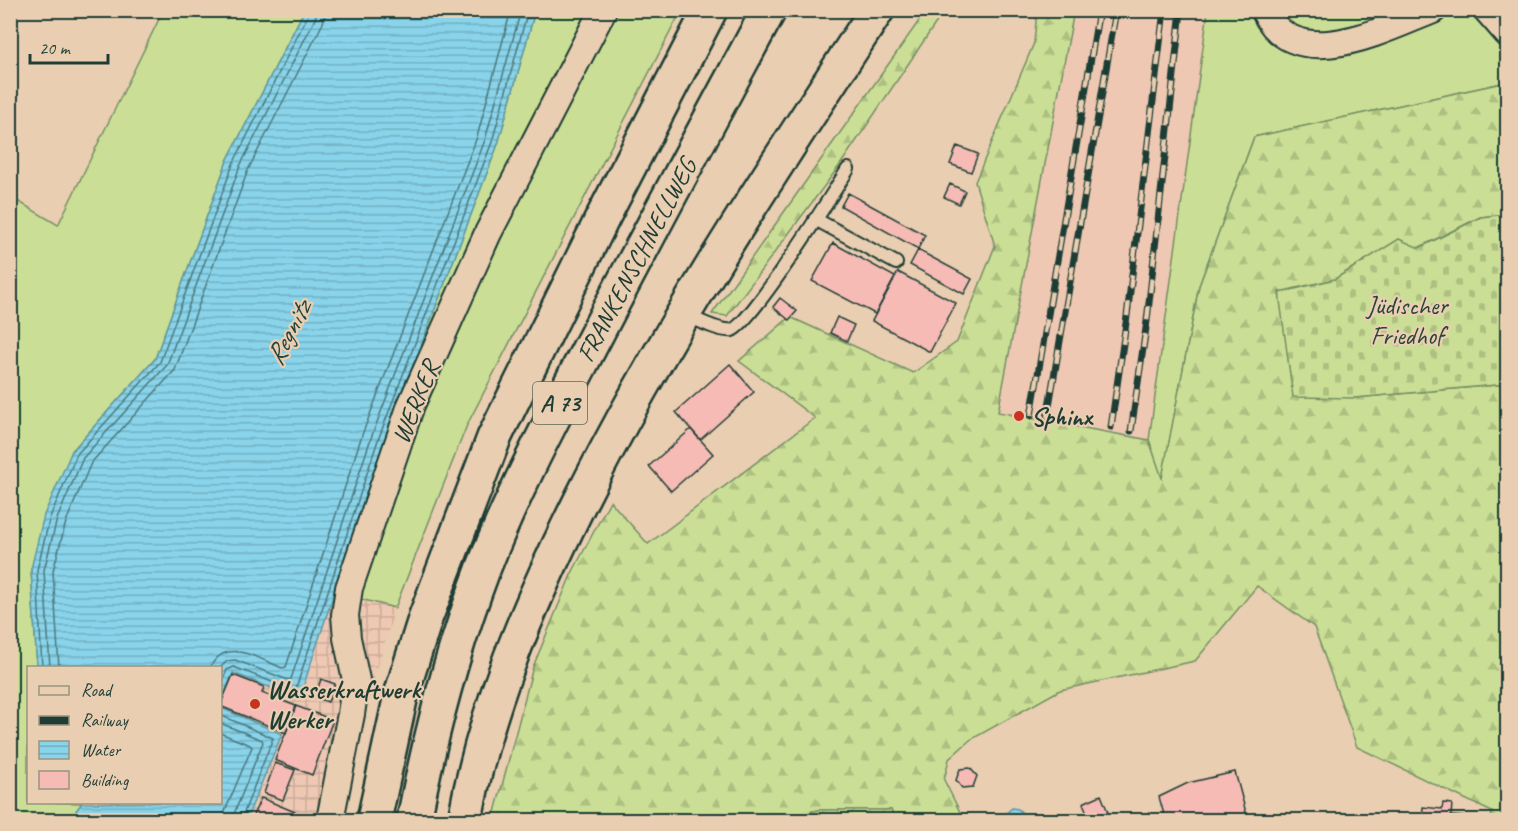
<svg xmlns="http://www.w3.org/2000/svg" width="1518" height="831" viewBox="0 0 1518 831" font-family="Caveat,sans-serif">
<style>
.built{fill:#eec8b2}
.industrial{fill:url(#industrial-grid)}
.grass{fill:#cadf95;stroke:#748e64;stroke-width:1.5}
.forest{fill:url(#forest-firs);stroke:#748e64;stroke-width:1.5}
.cemetery{fill:url(#cemetery-stones);stroke:#748e64;stroke-width:1.5}
.garden{fill:url(#garden-furrows);stroke:#748e64;stroke-width:1.5}
.water{fill:url(#water-rules);stroke:#5f98a2;stroke-width:1.5}
.lines{fill:none;stroke-linecap:round;stroke-linejoin:round}
.shore{stroke:#4a797d;stroke-width:1.5}
.building{fill:#f7bbb6;stroke:#1f3d34;stroke-width:1.5}
.lane-casing{stroke:#1f3d34;stroke-width:16}
.street-casing{stroke:#1f3d34;stroke-width:30}
.secondary-casing{stroke:#1f3d34;stroke-width:38}
.highway-casing{stroke:#1f3d34;stroke-width:38}
.lane{stroke:#eaceb1;stroke-width:12}
.street{stroke:#eaceb1;stroke-width:26}
.secondary{stroke:#eaceb1;stroke-width:33}
.highway{stroke:#eaceb1;stroke-width:33}
.rail-casing{stroke:#1f3d34;stroke-width:7}
.rail{stroke:#eaceb1;stroke-width:4.5;stroke-dasharray:14;stroke-linecap:butt}
.poi-dot{fill:#c8321e;stroke:#eaceb1;stroke-width:2}
.labels{text-anchor:middle;stroke-width:4.5;stroke-linejoin:round;paint-order:stroke}
.shield{fill:#eaceb1;stroke:#5c685a;stroke-width:1.5}
.shield-label{font-size:24px;font-weight:bold;fill:#1f3d34}
.street-label{font-size:26px;fill:#1f3d34;stroke:#eaceb1}
.park-label{font-size:26px;fill:#284539;stroke:#eaceb1}
.poi-label{font-size:26px;font-weight:bold;fill:#1f3d34;stroke:#eaceb1;text-anchor:start}
.water-label{font-size:27px;font-style:italic;fill:#24453d;stroke:#eaceb1}
</style>
<defs>
<pattern id="industrial-grid" width="8" height="8" patternUnits="userSpaceOnUse" patternTransform="scale(1.5)"><rect width="8" height="8" fill="#eec8b2"/><path d="M0 4h8M4 0v8" fill="none" stroke="#ccad9a"/></pattern>
<pattern id="forest-firs" width="22" height="20" patternUnits="userSpaceOnUse" patternTransform="scale(1.5)"><rect width="22" height="20" fill="#cadf95"/><path d="M5 1l3.5 6h-7zM16 11l3.5 6h-7z" fill="#adc081"/></pattern>
<pattern id="cemetery-stones" width="16" height="16" patternUnits="userSpaceOnUse" patternTransform="scale(1.5)"><rect width="16" height="16" fill="#cadf95"/><path d="M2 7V4a2 2 0 0 1 4 0v3zM10 15v-3a2 2 0 0 1 4 0v3z" fill="#adc081"/></pattern>
<pattern id="garden-furrows" width="10" height="10" patternUnits="userSpaceOnUse" patternTransform="scale(1.5)"><rect width="10" height="10" fill="#cadf95"/><path d="M-1 1l2-2M0 10L10 0M9 11l2-2" fill="none" stroke="#adc081"/></pattern>
<pattern id="water-rules" width="6" height="5" patternUnits="userSpaceOnUse" patternTransform="scale(1.5)"><rect width="6" height="5" fill="#8ad4eb"/><path d="M0 2.5h6" fill="none" stroke="#70adbf"/></pattern>
</defs>
<rect width="100%" height="100%" fill="#eaceb1"/>
<filter id="ink" filterUnits="userSpaceOnUse"><feTurbulence type="fractalNoise" baseFrequency=".0167" numOctaves="2"/><feDisplacementMap in="SourceGraphic" scale="12" xChannelSelector="R" yChannelSelector="G"/><feConvolveMatrix kernelMatrix="1 2 1 2 8 2 1 2 1" color-interpolation-filters="sRGB"/></filter>
<g filter="url(#ink)">
<path class="built" d="M1074,11H1208L1149,440L998,412Z"/>
<path class="industrial" d="M334,592L395,608L362,720L345,820H246L282,734L221,708V702L233,673L299,699Z"/>
<path class="grass" d="M163,11H304L227,161L155,359L72,451L31,569L37,667L28,668V802L82,803L69,820H11V197L58,225Z
M535,11H681L467,425L395,608L334,592L384,442L498,144Z
M1208,11H1507L1504,16L1508,26L1507,82L1254,137L1199,286L1162,480L1149,440Z"/>
<path class="forest" d="M926,11H944L840,165L727,316L712,314Z
M1037,11H1074L998,412L1149,440L1162,478L1199,286L1254,137L1507,82V214L1480,217L1418,248L1399,239L1335,279L1279,292L1355,398L1507,384V820H1491L1492,812L1357,747L1314,627L1257,586L1195,661L1060,690L970,740L949,759L944,780L964,820H895L891,810H819L767,820H493L533,667L571,575L610,501L648,544L815,418L739,361L790,317L913,373L957,342L995,246L975,182L1034,43Z"/>
<path class="cemetery" d="M1507,214V384L1355,398L1293,397L1279,293L1335,279L1399,239L1419,248L1481,217Z"/>
<path class="garden" d="M819,810H891L895,820H767Z"/>
<path class="water" d="M304,11H535L498,144L384,442L299,699L233,673L221,702L220,668L37,667L31,569L44,515L72,451L155,359L227,161Z
M221,708L282,734L246,820H69L82,803L220,802Z
M1012,808L1018,809L1030,820H1002L1003,816Z"/>
<g class="lines">
<path class="shore" d="M42,668L37,570L50,517L77,454L160,362L233,164L308,15L309,10
M50,668L44,570L57,519L83,458L167,365L240,166L315,19L317,10
M59,668L53,571L66,522L91,463L175,370L248,170L323,23L326,10
M210,668C225,636 260,659 282,668L286,667L362,435L477,137L511,10
M220,668L227,661L235,660L288,680L291,679L371,438L485,140L521,10
M220,686L227,670L234,667L292,690L296,688L378,440L492,142L528,10
M220,715L273,738L241,820
M220,723L262,740L263,742L234,814L233,820
M220,733L250,745L252,747L225,811L224,820"/>
</g>
<path class="building" d="M957,146L978,154L971,172L950,164Z
M950,184L965,191L959,204L944,197Z
M848,193L925,235L918,249L841,206Z
M833,243L895,277L875,314L812,281Z
M918,250L972,279L964,294L910,265Z
M898,272L956,303L930,352L872,321Z
M780,298L797,311L789,320L773,307Z
M837,317L854,325L847,341L830,333Z
M730,364L754,392L700,440L676,412Z
M691,429L713,454L671,491L649,466Z
M233,675L264,687L262,693L296,706L286,733L220,706Z
M321,679L335,684L328,702L315,697Z
M296,706L333,720L312,775L275,760Z
M275,763L295,770L283,800L264,793Z
M970,768L977,776L973,787L962,788L956,780L960,769Z
M1235,772L1248,820H1225L1223,814L1216,815L1212,820H1170L1165,818L1159,797L1188,783Z
M1101,795L1108,812L1090,820L1083,803Z
M261,798L264,799L314,820H251Z
M1443,803L1452,804L1451,816L1464,817L1463,820H1422L1423,807L1442,809Z"/>
<g class="lines">
<g class="lane-casing">
<path id="lane" d="M815,219L896,263
M684,314C695,319 720,332 732,330C750,325 833,193 848,169"/>
</g>
<g class="street-casing">
<path id="street" d="M1264,10C1295,77 1386,28 1433,10
M1487,10L1508,34
M330,820L351,714L356,680L347,638L345,615L349,588L411,405L488,233L603,10"/>
</g>
<g class="secondary-casing">
<path id="secondary" d="M465,820C484,710 529,605 578,506C664,333 771,172 877,10"/>
</g>
<g class="highway-casing">
<path id="highway" d="M374,820L401,695L426,616L494,438L603,217L710,10
M414,820C430,735 453,649 484,567C515,488 555,414 594,339C651,229 710,120 769,10"/>
</g>
<use href="#lane" class="lane"/>
<use href="#street" class="street"/>
<use href="#secondary" class="secondary"/>
<use href="#highway" class="highway"/>
<g class="rail-casing">
<path id="rail" d="M1031,416L1099,10
M1047,418L1116,10
M1111,427L1127,316L1164,10
M1131,431L1147,321L1181,10"/>
</g>
<use href="#rail" class="rail"/>
</g>
</g>
<g class="poi-dot">
<circle cx="1019" cy="416" r="6"/>
<circle cx="255" cy="704" r="6"/>
</g>
<g class="labels">
<rect class="shield" x="533" y="382" width="54" height="42" rx="4.5"/>
<g class="shield-label">
<text x="560" y="411">A 73</text>
</g>
<g class="street-label">
<text transform="translate(636 260) rotate(-62)" y="9">FRANKENSCHNELLWEG</text>
<text transform="translate(415 402) rotate(-68)" y="9">WERKER</text>
</g>
<g class="park-label">
<text x="1407" y="314">Jüdischer<tspan x="1407" dy="30">Friedhof</tspan></text>
</g>
<g class="poi-label">
<text x="1031" y="425">Sphinx</text>
<text x="267" y="698">Wasserkraftwerk<tspan x="267" dy="30">Werker</tspan></text>
</g>
<g class="water-label">
<text transform="translate(288 333) rotate(-63)" y="9">Regnitz</text>
</g>
</g>
<rect width="1518" height="831" fill="none" stroke="#eaceb1" stroke-width="36"/>
<rect x="18" y="18" width="1482" height="795" fill="none" stroke="#1f3d34" stroke-width="2" filter="url(#ink)"/>
<rect x="27" y="666" width="195" height="138" fill="#eaceb1" stroke="#99947f" stroke-width="1.5"/>
<rect x="39" y="686" width="30" height="9" fill="#eaceb1" stroke="#99947f" stroke-width="1.5"/>
<text x="81" y="696" font-size="18" fill="#1f3d34">Road</text>
<rect x="39" y="716" width="30" height="9" fill="#1f3d34" stroke="#99947f" stroke-width="1.5"/>
<text x="81" y="726" font-size="18" fill="#1f3d34">Railway</text>
<rect x="39" y="741" width="30" height="18" fill="url(#water-rules)" stroke="#99947f" stroke-width="1.5"/>
<text x="81" y="756" font-size="18" fill="#1f3d34">Water</text>
<rect x="39" y="771" width="30" height="18" fill="#f7bbb6" stroke="#99947f" stroke-width="1.5"/>
<text x="81" y="786" font-size="18" fill="#1f3d34">Building</text>
<path d="M30 54v9h78v-9" fill="none" stroke="#1f3d34" stroke-width="3"/>
<text x="39" y="54" font-size="18" fill="#1f3d34" stroke="#eaceb1" stroke-width="4.5" paint-order="stroke">20 m</text>
</svg>
